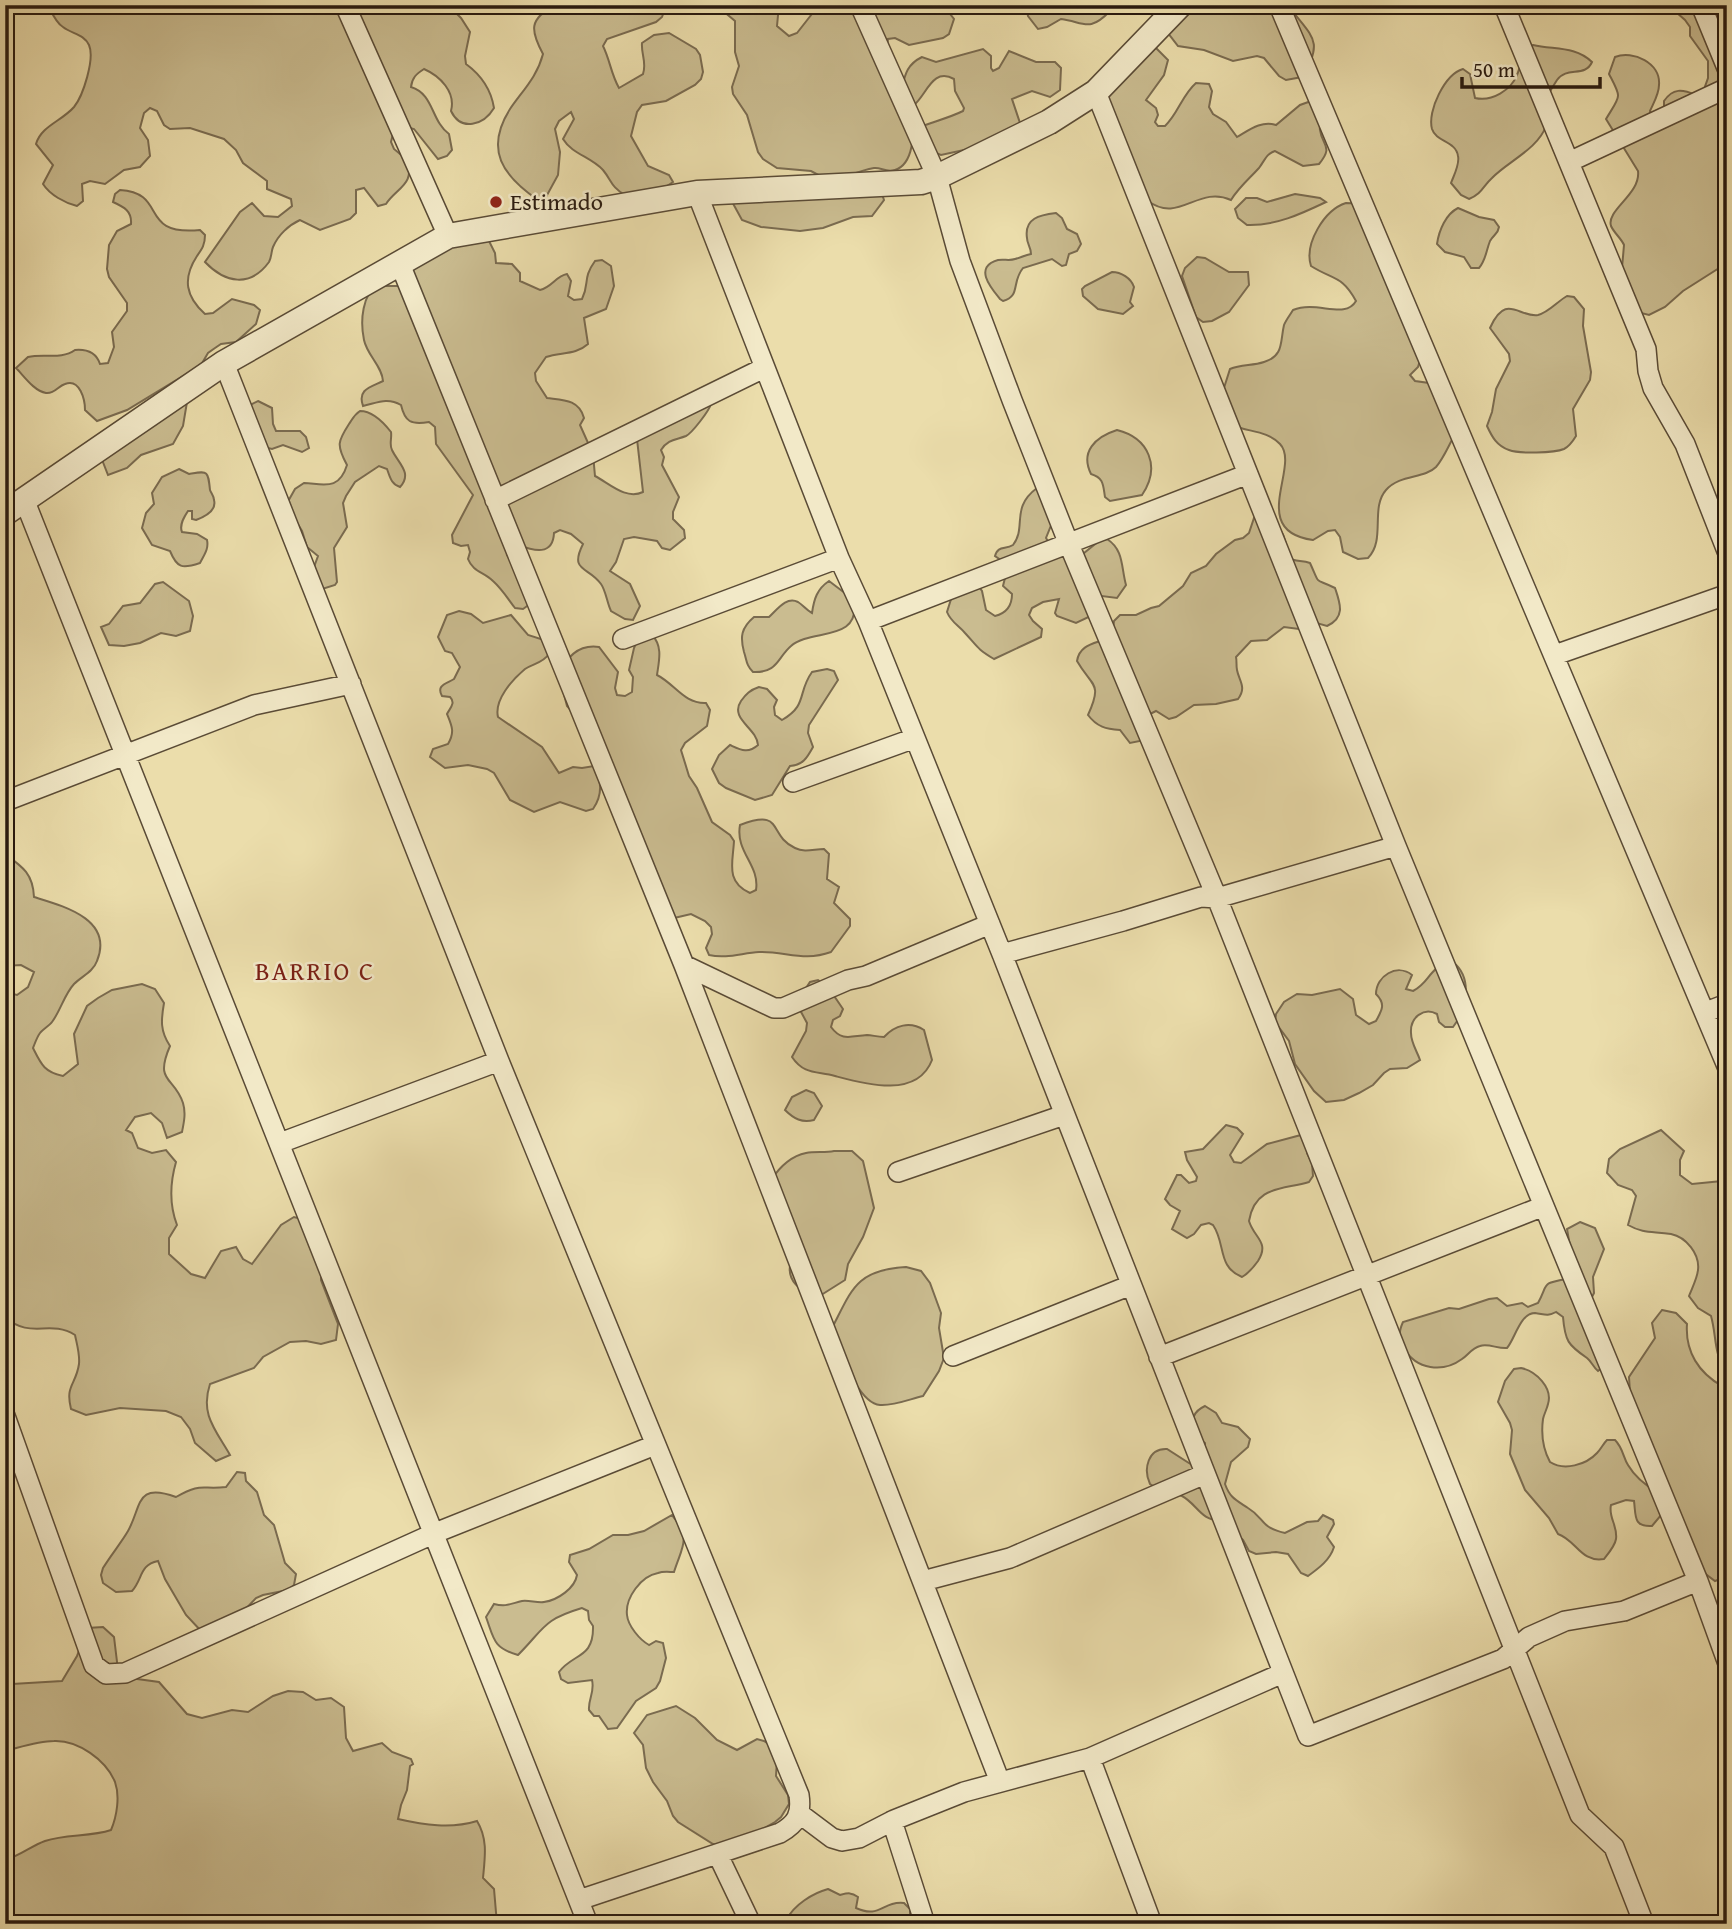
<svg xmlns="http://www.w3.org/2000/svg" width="1732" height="1929" viewBox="0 0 1732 1929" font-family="'Gentium Book Plus',serif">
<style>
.green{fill:#cabc90;stroke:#7a6b50;stroke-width:2}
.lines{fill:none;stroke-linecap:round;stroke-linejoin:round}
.minor-casing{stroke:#5a4b36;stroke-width:22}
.tertiary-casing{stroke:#5a4b36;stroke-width:27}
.minor{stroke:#f2e9c8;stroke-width:19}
.tertiary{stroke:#f2e9c8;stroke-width:24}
.poi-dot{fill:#8f2418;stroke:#f2e9c8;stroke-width:2.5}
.labels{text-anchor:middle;stroke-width:5;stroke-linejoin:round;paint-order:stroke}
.poi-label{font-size:24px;fill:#291a0f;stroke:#f2e9c8;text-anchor:start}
.neighbourhood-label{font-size:26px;letter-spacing:2px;fill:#7a1f14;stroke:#f2e9c8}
</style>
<rect width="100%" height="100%" fill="#ebddab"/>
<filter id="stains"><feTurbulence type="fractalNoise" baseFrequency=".00286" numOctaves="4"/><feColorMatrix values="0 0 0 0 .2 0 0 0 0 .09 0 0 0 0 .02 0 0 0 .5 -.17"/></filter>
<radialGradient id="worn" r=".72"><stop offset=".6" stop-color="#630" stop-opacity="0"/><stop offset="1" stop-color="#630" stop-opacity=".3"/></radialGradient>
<path class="green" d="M48,5H448L461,18L470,32L465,56L466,64C481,75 491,89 494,108C484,125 461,132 451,111C456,92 440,76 424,69C416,74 412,78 411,87C434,94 431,121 449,134L452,150L447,156L438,159L414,129L407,127L393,134L391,142L394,149L406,159C417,184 396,188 386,204L378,206L364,188L356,190V213L350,219L320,230L300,220C289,225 278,235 273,247C271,252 272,256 269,262C250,288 225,283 205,262L240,212L252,203L264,216L278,217L292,206L291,199L267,189V181L243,163L236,150L224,139L190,128L170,129L164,125L157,111L150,108L144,113L140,128L148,140L150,156L140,167L124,170L105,184L90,181L82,184L83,201L77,206C65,203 50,195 43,184L53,165L36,144C41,126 62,121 74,107C83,96 95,59 89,45C84,34 72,34 63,27C56,23 52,13 48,5Z
M555,5H660L665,9L662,17L656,22L607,39L603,46C610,60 611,74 619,88L643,74C647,62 641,55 642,43L654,35L669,33L696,49L700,55L703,72L701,79L695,85L666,101L642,105L637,112L631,136L648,166L669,175L673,182L667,186L625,195C611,187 612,181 603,170C591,157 572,154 563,139L574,119L571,112L559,121L555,129L560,152L558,175L546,197L538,200C503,176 484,150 510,109C523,90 537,77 543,54C530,30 529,19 555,5Z
M716,5H779L777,26L789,36L797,33L819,5H862L869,10L882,5H943L954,19L949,34L943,38L909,45L895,38L888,39L887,46L902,88C905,73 908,64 922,57L936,62L983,49L991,56V68L993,71L999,68L1009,51L1036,62H1055L1061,68L1060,90L1050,97L1032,91L1012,99L1022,129L987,145L941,155L936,153L917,128C932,122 949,118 963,111L964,108L955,91L954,79C932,67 927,95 913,106C913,124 917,163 895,170C886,173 881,167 874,168C861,170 849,176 837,180L882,194L884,200L872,216L853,217L823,228L800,231L761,227L742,220L730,198L740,180L748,178L826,179L811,171L777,168L763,159L758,152L747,115L733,94L732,87L739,66L735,52V21Z
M1026,5H1109L1110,11C1089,33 1084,22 1061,19L1047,27L1038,29L1028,16Z
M1181,5H1288C1310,36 1326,39 1302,77L1286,80L1279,76L1264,58L1257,56L1233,61L1204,50L1178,46L1168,33Z
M1668,5H1727V263L1683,291L1665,307L1649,315L1641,313L1622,268L1624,245C1621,238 1614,233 1611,226C1606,210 1641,194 1638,171L1606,119C1621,94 1622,99 1609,74L1615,57C1633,50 1661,63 1659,85C1659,94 1654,102 1650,111L1652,119L1664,109V101C1673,88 1682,89 1696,95L1703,92L1708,78V61L1690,36V27L1685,20Z
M1152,44L1168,60L1164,75L1146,100L1156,108L1158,115L1155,122L1158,126H1165C1178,114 1182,95 1196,83L1209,84L1212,91L1209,107L1213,114L1226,122L1237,137C1249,130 1262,120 1276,125L1300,105L1314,100L1323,112C1322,117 1319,124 1320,130C1322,146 1334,146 1319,164L1303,166L1275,151C1266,154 1265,160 1259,168C1249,179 1239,187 1231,200C1198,185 1179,224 1148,201L1106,93Z
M1533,45C1555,50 1575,46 1592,62C1585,78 1567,66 1557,80C1554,85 1548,93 1547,99C1545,108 1549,117 1546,126C1538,149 1507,162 1492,178C1483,186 1482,194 1469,199L1461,195L1451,183C1454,175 1460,164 1458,156C1456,141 1436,142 1432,129C1427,111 1445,74 1463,69L1470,74L1475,98C1492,102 1511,90 1517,75C1521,66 1521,57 1526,47Z
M120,190C169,193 137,236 200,230L205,235C205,245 202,249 197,256C182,279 186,297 205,314L213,313L232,299L254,305L260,310L256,324L236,342L221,344L215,348L208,353L201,365L127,410L97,421L85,410C85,400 80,378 65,384C58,386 55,394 46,393C34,391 24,376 16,368L28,357C44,353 61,360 75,350C87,349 96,352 100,364L108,363L114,347L112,332L127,311V303L109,277L107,269L109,245L117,231L131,224C132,211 124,207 113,202L115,194Z
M1295,194L1320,198L1326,202C1301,214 1275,226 1247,225L1238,218L1235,209L1246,198H1257L1267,202Z
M1346,203C1361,203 1370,209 1380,219L1423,350L1418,367L1410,375L1415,381L1429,383L1453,438C1448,447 1443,459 1436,467C1424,479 1400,474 1386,490C1370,508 1386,540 1368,558L1358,559L1343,552L1340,537L1335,530L1328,531L1313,540C1247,531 1301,466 1280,444C1268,431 1250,432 1234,426L1223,391L1230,369C1241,364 1252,366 1264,362C1284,356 1280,342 1284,325C1286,320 1290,315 1293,310C1317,300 1345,320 1356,301C1342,275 1333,280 1311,266C1304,244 1324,210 1346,203Z
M1458,208L1479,217L1494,220L1499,227C1498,234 1494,234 1490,241C1486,251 1486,260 1479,268H1471L1464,257L1445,252L1437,244C1439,230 1446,214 1458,208Z
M1056,213L1062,218L1067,229L1077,234L1081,244L1077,251L1069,254L1066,265L1062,266L1052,259L1023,268C1011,283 1021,296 1003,301L1000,299C991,288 973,267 998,260C1004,259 1010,261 1015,259C1020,258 1025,255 1031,254C1031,247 1027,244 1027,238C1024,218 1040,215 1056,213Z
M444,223L488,239L495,253L496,263L512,264L520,273V281L540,290C552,287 556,276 567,274L571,281L568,296L574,300L582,299C590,283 582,279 595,261L602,260L611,266L614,286L606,309L584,318L588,344C576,355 561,352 546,357L535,373L536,381L547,398C562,400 579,399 584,418L580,425L593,454L595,476C610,484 626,500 643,492L637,439L711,404C709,411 692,433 686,436C676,440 668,439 661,450L664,457L662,465L679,497L673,512V519L684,530L685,538L670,550L662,548L657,541L634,537L624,539L616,562L610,571L630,584L640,606L633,620L625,619L611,611C607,603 606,591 601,584C588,566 569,572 583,544L571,534L560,530L554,533C553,556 534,551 518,545L507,555L516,568L530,604L523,609L515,608C508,599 502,589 493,581C484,572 473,572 468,559L470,552L468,545L461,546L453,543L452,535L473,495L436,444L435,427L429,422C411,425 405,422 401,405C387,397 377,403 363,406C357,389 371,387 383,381C382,366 367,355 364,340C360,321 362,294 379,283L386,286H402C411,257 416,239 444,223Z
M1197,257L1205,258L1229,272H1248L1249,285L1229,312L1212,321L1203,322L1196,317L1182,276L1185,268Z
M1112,272C1121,272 1131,278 1134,287L1130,302L1133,306L1123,314L1098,309L1083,296L1082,289L1085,286Z
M1567,296L1574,297L1584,309L1583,326L1591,372L1590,380L1573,409L1576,436C1573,441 1570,446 1564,449C1554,453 1519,454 1509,450C1497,446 1492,437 1487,426L1492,412L1496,389L1510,361L1509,354L1490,328C1506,292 1519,318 1538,315C1548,313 1558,301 1567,296Z
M188,396L183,426L173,444L141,455L127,468L108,475L99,452Z
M258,401L272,408L273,424L276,431H300L306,437L309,448L302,452L283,445L272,449L264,447L250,405Z
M360,411C373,411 384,423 391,432C392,438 389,445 392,450C398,463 413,473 400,487C391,484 390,477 387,469L379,466L355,482L346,496L343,503L347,527L334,548L337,582L335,585L319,590L314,567L318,556L307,547L302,531L286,505L295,489L304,483C324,484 339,491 347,465C336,445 338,441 349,424C353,418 354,415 360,411Z
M1117,430C1149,438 1161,467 1142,495L1110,501L1105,497C1103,485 1104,478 1091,474C1080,452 1095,437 1117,430Z
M179,469L189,474C208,471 208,470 210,490C211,493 214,496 214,500C217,511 204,517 196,520L192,519V511H188C184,517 179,525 182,532L197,534L207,540C209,549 204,555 200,563C182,569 177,568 170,551L152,545L142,528L146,513L154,504L152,493L162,477Z
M1037,488L1052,523L1046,538L1057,556L1084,553L1099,541L1107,539C1124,550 1121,567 1126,585L1117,598L1102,596L1095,614L1076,623L1057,616L1055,613L1059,599L1043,602L1032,608L1029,615L1033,621L1042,629L1041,637L994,659C976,648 978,647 965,633C958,625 951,622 947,612L952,596L979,587L982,591L986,610L995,616C1007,613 1012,605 1012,594L1003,586L1006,574L1005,563L995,556C998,545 1005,550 1013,545C1027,527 1010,508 1037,488Z
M1254,518C1283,523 1285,533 1288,558C1296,562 1302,560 1310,563C1321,587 1313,577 1335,588C1340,603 1346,617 1327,626L1313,622L1299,629L1284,627L1267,640L1251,641L1236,657C1237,661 1236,666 1237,670C1239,681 1247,687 1238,699L1216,704L1194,705L1176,717L1169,719L1156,711L1150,714L1145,740L1130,743L1120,730C1106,729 1097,727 1088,715C1103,682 1092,687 1077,661C1080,642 1099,644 1112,636L1114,621L1120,615H1136L1151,608L1159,606L1183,586L1191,573L1206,566L1216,554L1235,540L1243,538L1249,533Z
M829,581L854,600C861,643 811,628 791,646C777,658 778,673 753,672C746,665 747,661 744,652C740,637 741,628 754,617H769C777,610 786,596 798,602C803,605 806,610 812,613C814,599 817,589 829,581Z
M163,582L189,601L193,616L190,631L176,636L161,633L140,643L124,646L109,645L101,627L109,624L123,606L140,603L155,584Z
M459,611L471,614L483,623L511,615L528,635L544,640L549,654C543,663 534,663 525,669C512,680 494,700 498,717L542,747L559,773L573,767L582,768L594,766C602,781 603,795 593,809L586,811L560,802L534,812L510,800L494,773L487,769L468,765L445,768L430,757L433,749L448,744C455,732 452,726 447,714C450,708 456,703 450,697L442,696C436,685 446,684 454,679L460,667L452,653L445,651L438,637L447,615Z
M652,635C663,646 659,661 657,675C675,684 684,704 706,703L710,710L707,726L685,743L681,750L689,776L697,788L712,822L730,835L734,841C733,862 725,882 750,893L756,890C760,865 735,852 740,825C785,808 767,835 795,848C805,853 814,849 824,849L829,854L827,879L839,887L834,903L850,919V926L831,952C804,962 785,951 759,952C742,953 726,959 709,955L706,948L712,934L711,927L705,921L691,914L674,918L577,717L567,706L559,675C566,658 578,644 599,647L618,672L615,688L617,695L625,696L632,692L633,677L629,670L634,648L637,641Z
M827,669L834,671L838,680L809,725L808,733L813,747C807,758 803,765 790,766L772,795L755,800L726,788L719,783L712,769L719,755L730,745C741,750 748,754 758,745C757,728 729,719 741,701C746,694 750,690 759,687L767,689L777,700L774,707L775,715L782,720C808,705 797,693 812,672Z
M5,854C23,867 33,874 34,897C63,906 114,919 97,961C93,972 82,976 74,984C64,995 61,1010 52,1022C49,1026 43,1029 40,1033C37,1037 35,1043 33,1048C41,1064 44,1072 63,1076L78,1064L74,1034L87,1006L98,998L112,990L142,984L155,989L164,1003C161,1020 160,1031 170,1046C154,1083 174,1076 183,1103C186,1113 184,1122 182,1132L167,1138L162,1123L151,1113L135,1117L126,1130L132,1133L138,1148L152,1153L166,1150L176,1162C170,1183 169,1204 177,1225L169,1238V1254L191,1274L205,1278L221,1251L236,1247L243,1259L252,1264L281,1225L294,1217L309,1221L321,1249V1280L338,1324L336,1340L321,1344L306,1341L290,1342L263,1357L254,1368L210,1384C200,1414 215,1429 230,1455L216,1461L195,1443L190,1429L181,1417L166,1411L120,1408L86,1415L71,1409C65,1385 76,1385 79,1364C80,1354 77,1345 75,1335C49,1319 31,1340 5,1317V992L17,995L28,987L34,972L21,965L5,966Z
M1453,962C1473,978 1467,1009 1453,1027H1445L1439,1022L1437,1014C1424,1007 1410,1017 1411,1033C1411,1043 1417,1051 1420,1060L1407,1068L1390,1069L1384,1073L1373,1085L1359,1093L1344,1100L1326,1102L1314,1091L1295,1064L1289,1041L1275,1022L1276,1014L1284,1002L1297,994L1312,995L1340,989L1353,999L1356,1015L1369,1024L1376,1021C1382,1010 1386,1004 1376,994C1376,976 1397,963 1412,975L1406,989L1413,991C1432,981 1427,967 1453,962Z
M818,980L830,990L843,1009L840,1016L833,1020L831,1027C842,1042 851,1036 867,1035C872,1035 877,1037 884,1037C895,1025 910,1021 924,1030L932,1060C917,1099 865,1084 835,1076C817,1071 804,1075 792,1057L806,1031L807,1023L800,1010L802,994L810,982Z
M806,1090L814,1093L822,1106L814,1120C802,1123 794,1119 785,1110L792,1097Z
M1226,1125L1237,1128L1243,1134L1230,1155L1234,1162L1241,1163L1267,1144L1301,1135L1307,1145V1153L1312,1163L1313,1176L1309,1182C1283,1190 1255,1185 1249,1221C1254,1238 1270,1242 1258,1261C1253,1268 1249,1273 1242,1277C1217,1267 1226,1244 1213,1225L1209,1223L1201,1225L1194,1234L1187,1238L1172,1229L1180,1211L1170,1205L1165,1199L1177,1175H1181L1189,1183L1196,1181L1197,1177L1187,1160L1185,1152L1203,1149Z
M1661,1130L1684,1151L1680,1160V1175L1692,1184L1722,1181L1727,1178V1372C1713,1354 1717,1337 1711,1316L1698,1308L1689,1296C1692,1288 1697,1279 1698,1270C1700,1254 1686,1237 1671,1234C1653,1231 1644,1234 1628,1225L1636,1196L1632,1190L1618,1185L1607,1173L1609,1159L1620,1149Z
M834,1151H852L863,1161L874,1208L863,1237L848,1264L845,1280L818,1297C801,1292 785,1281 791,1261L771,1180C779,1168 791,1156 806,1153C815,1151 825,1153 834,1151Z
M1580,1222L1595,1228L1604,1249L1593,1277L1594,1293L1591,1299L1604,1366L1598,1371C1593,1367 1592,1362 1587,1358C1568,1345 1565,1341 1563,1317L1556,1312C1547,1317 1544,1314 1535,1313C1520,1313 1515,1339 1507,1348C1498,1349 1488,1343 1480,1346C1472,1348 1468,1355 1462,1359C1443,1373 1416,1370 1404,1348C1399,1338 1398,1333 1403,1322L1449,1308L1459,1309L1489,1299L1497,1298L1507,1306L1522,1303L1528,1307L1538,1303C1549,1283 1540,1284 1566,1279L1571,1252L1567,1229Z
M906,1267L921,1271L930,1283L941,1313L939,1328L944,1358L939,1371L923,1396C910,1399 894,1406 880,1405C857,1403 840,1349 831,1330C852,1290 855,1270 906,1267Z
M1662,1310L1676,1313L1687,1324C1685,1352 1699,1373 1722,1386L1727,1372V1572L1723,1578L1715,1581L1703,1572L1630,1392L1629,1377L1655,1338L1652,1323Z
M1521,1368C1536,1371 1553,1388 1548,1404C1547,1409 1544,1414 1543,1419C1541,1434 1543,1449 1550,1462C1564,1471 1586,1465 1597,1453C1601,1449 1603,1444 1607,1440H1615C1623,1448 1623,1457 1628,1465C1635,1477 1645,1485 1657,1492L1662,1514L1652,1526C1633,1527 1636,1516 1634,1501L1626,1500L1611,1505C1608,1517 1618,1526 1616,1539C1615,1546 1608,1554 1604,1559C1581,1563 1576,1540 1558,1534L1549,1518L1525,1490L1510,1454L1512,1430L1510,1423L1498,1402L1505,1381L1514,1369Z
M1205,1406L1216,1413L1222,1423L1238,1427L1250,1439L1248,1447L1231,1462L1225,1484C1230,1498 1236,1500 1248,1508C1265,1518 1259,1527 1285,1533L1307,1522L1318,1521L1323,1515L1333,1520L1334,1524L1327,1537L1334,1547C1330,1560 1319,1568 1308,1576L1301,1573L1288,1554L1276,1552L1256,1554L1249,1551L1243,1540L1220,1520C1201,1521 1197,1504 1182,1496C1172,1491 1159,1491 1150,1484C1143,1469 1148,1448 1167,1449L1192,1465L1205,1451V1443L1194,1436C1193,1421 1190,1413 1205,1406Z
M237,1472L245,1473L246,1481L257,1492L264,1515L274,1525L285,1563L296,1574L294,1585L288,1590L263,1595L256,1598L239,1616L202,1632L186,1615L165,1579L158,1561C139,1565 143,1579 132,1591L116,1592L103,1583L101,1575L103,1568C111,1555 121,1543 128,1531C142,1506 135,1482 176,1497C202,1482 201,1490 226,1487Z
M672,1515C692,1539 682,1546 674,1572C669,1572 663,1571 658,1573C641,1576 625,1598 627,1615C628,1626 640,1640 649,1645L656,1641L663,1643L666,1658L660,1681L656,1688L636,1701L617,1728L608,1729L599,1716H594L589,1710C588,1699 595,1692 592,1680L568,1683L561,1679L559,1672C573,1653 594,1659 593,1626L589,1620L588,1611L582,1608C542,1620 545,1628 518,1655C493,1648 494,1639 486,1617L494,1604C506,1607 510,1604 522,1601C529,1600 537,1603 544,1602C558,1600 575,1588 577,1575L569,1562L570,1555L589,1549L613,1535H628L644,1531Z
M103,1627L114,1637L118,1670L130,1678L159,1682L187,1714L202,1718L232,1710L248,1712L273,1696L288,1691L303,1692L316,1700L331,1698L344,1707L346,1738L353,1751L382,1743L392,1752L411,1759L413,1764L410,1766L407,1790L401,1805L398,1819C424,1825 451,1829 477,1821C488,1839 485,1857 483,1878L494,1889L497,1924H5V1860C20,1856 31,1846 45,1841C66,1834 90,1837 111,1830C117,1816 120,1796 115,1782C106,1760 78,1740 54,1741C38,1741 21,1747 5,1751V1680L12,1684L62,1681L77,1656L87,1628Z
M676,1706L695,1718L717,1740L737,1750L757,1739L764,1741L770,1745L777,1760L776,1776L788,1795L789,1804L781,1817L775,1822L752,1835L721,1846L713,1844L678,1822L673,1816L667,1801L653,1782L646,1768L643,1745L634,1733L647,1715Z
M828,1889L840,1895C848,1893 851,1892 858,1897L856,1908C880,1919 882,1901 904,1903L910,1909V1920L907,1924H768L773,1916L787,1919C794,1905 813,1893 828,1889Z"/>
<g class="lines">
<g class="minor-casing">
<path id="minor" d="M345,5L448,236
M860,5L937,177L960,261L1012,400L1068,542L1217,898L1580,1815L1614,1847L1644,1924
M1279,5L1727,1066
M1504,5L1646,349L1648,371L1653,388L1685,444L1727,551
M1701,5L1727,68
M1096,92L1396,846L1698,1581L1727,1661
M1569,162L1727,88
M697,193L839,558L868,621L1002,954L1308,1736L1503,1659L1529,1637L1565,1621L1624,1611L1698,1581
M400,264L684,965L1000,1782
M224,363L499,1061L799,1795C802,1815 796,1824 780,1833L579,1900
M24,499L588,1924
M495,500L764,368
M868,621L1248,474
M623,639L839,558
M1555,655L1720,597L1727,599
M793,782L915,738
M11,799L254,705L351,684
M1002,954L1123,921L1201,897L1217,898L1396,846
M684,965L774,1008H783L848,980L866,976L990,924
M1706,1012L1727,1004
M280,1143L499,1061
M898,1172L1064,1115
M953,1356L1131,1285
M1159,1357L1544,1206
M5,1416L94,1665L106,1674L125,1673L435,1533L655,1445
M923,1581L1010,1558L1205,1474
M1090,1758L1152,1924
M800,1814L832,1838L842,1841L859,1838L894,1820L964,1792L1090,1758L1283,1673
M892,1821L925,1924
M718,1855L751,1924"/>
</g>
<g class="tertiary-casing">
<path id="tertiary" d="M5,513L224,363L448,236L697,193L921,182L937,177L1049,122L1096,92L1180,5"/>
</g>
<use href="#minor" class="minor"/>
<use href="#tertiary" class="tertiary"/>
</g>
<circle class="poi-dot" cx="496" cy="202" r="7"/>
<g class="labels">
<g class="poi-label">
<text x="510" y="210">Estimado</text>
</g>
<g class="neighbourhood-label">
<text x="315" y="980">BARRIO C</text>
</g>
</g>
<rect width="1732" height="1929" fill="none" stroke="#ebddab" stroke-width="28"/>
<rect x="7" y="7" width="1718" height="1915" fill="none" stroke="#291a0f" stroke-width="3.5"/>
<rect x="14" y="14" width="1704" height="1901" fill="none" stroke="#291a0f" stroke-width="2"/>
<path d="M1462 77v10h138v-10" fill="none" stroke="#291a0f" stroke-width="3.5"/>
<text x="1473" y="77" font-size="21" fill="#291a0f" stroke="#f2e9c8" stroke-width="5" paint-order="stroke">50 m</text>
<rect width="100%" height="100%" filter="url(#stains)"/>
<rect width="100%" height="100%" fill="url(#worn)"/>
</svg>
